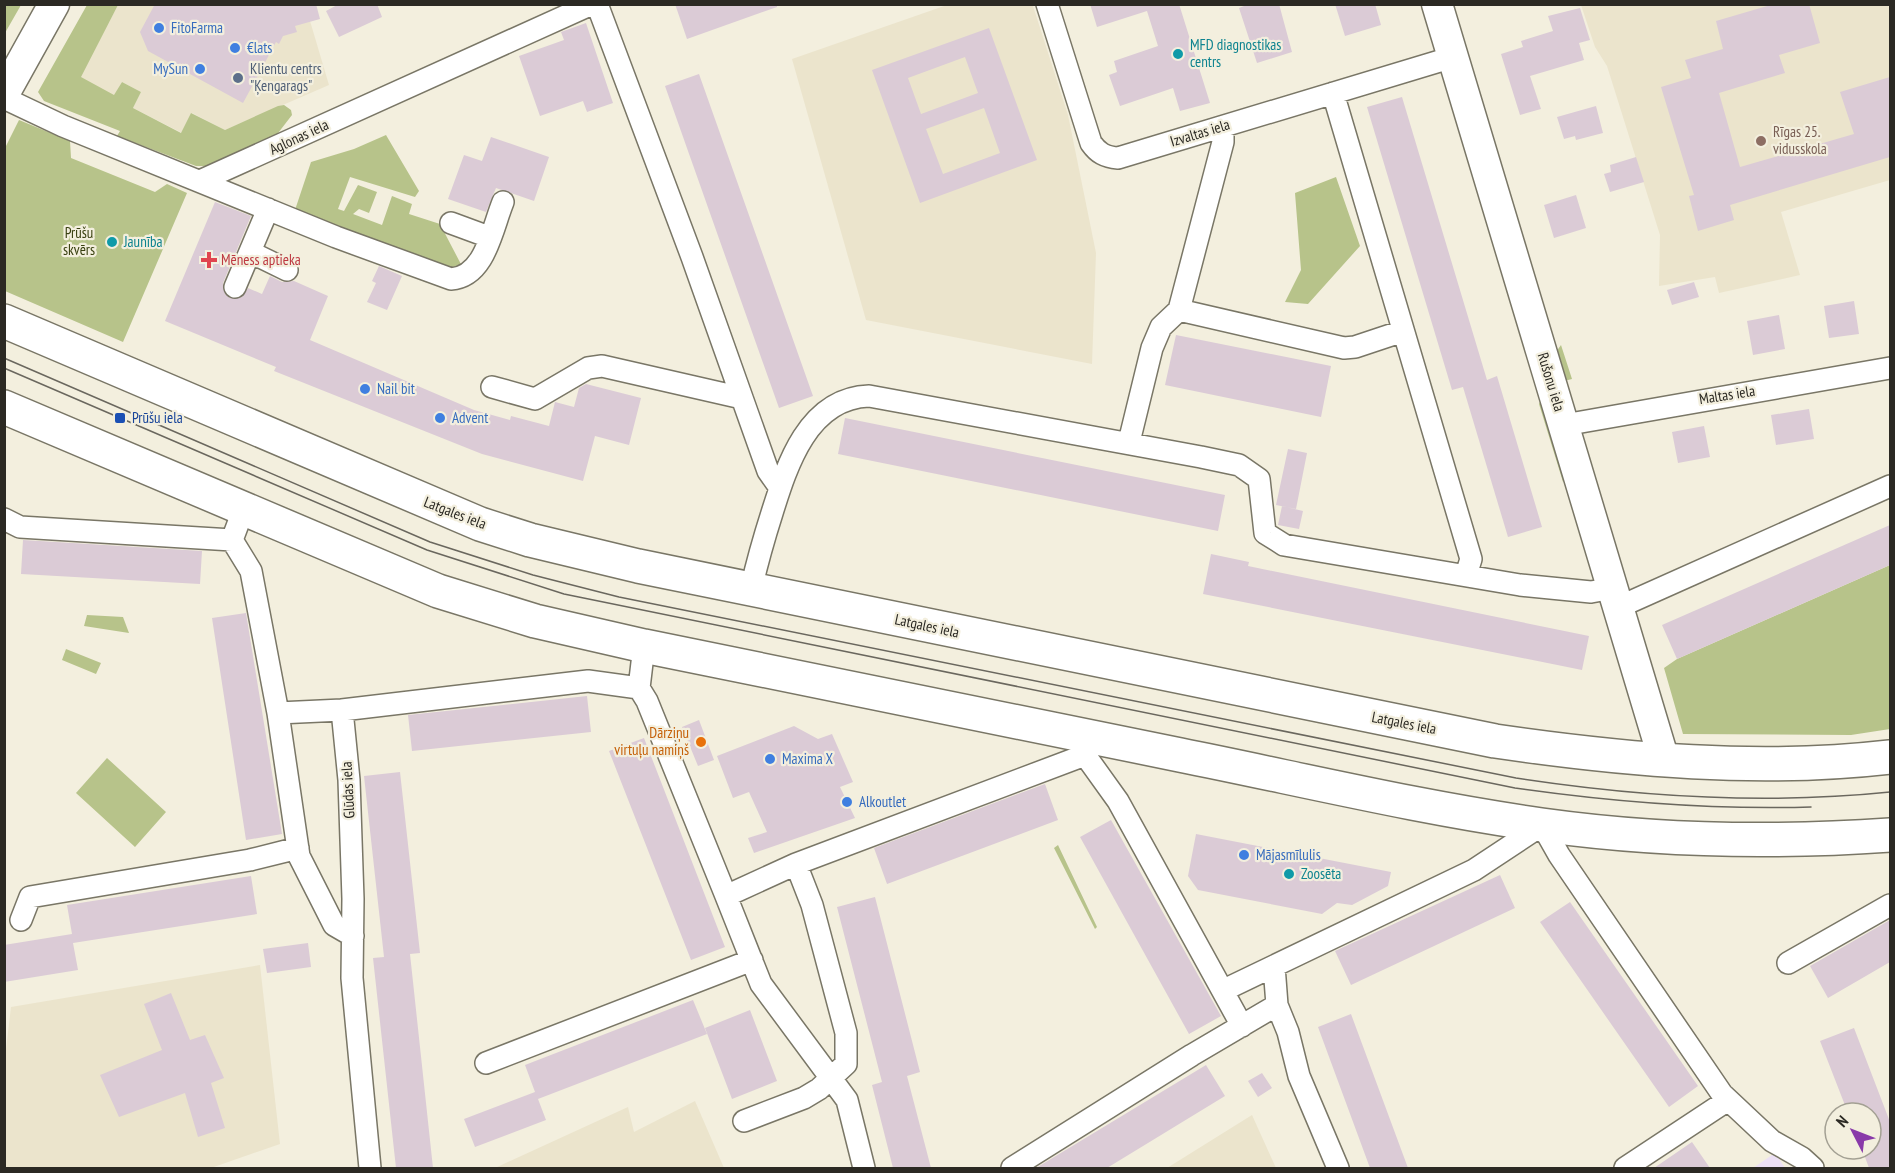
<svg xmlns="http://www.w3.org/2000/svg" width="1895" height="1173" viewBox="0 0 1895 1173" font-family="'PT Sans Narrow',sans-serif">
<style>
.built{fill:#ebe4cc}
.industrial{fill:#ece0f4}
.green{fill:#b7c38a}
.building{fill:#dbcbd6;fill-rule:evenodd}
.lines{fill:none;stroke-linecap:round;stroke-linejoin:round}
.street-casing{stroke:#797666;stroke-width:24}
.secondary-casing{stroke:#797666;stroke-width:33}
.highway-casing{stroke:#797666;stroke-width:36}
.street{stroke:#fff;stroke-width:21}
.secondary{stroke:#fff;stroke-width:30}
.highway{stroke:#fff;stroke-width:33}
.tram{stroke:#6a675e;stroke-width:1.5}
.shop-dot{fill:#3f7fe0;stroke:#f3efde;stroke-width:2}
.culture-dot{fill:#0f9aa8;stroke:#f3efde;stroke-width:2}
.service-dot{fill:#5c6f8a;stroke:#f3efde;stroke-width:2}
.education-dot{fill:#8d6e63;stroke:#f3efde;stroke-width:2}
.health-dot{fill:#e0444e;stroke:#f3efde;stroke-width:2}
.transit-dot{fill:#1a4fb4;stroke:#f3efde;stroke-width:2}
.food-dot{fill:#e8710a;stroke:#f3efde;stroke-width:2}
.labels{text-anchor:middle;stroke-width:4.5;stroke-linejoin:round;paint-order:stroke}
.shop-label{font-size:15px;fill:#366cbe;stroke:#f3efde;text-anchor:start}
.culture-label{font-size:15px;fill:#0d838f;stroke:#f3efde;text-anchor:start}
.service-label{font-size:15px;fill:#4e5e75;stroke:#f3efde;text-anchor:start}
.education-label{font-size:15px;fill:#785e54;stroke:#f3efde;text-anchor:start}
.street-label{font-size:15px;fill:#2b2923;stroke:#f3efde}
.park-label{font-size:15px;fill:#394010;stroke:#f3efde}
.health-label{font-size:15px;fill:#be3a42;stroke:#f3efde;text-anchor:start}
.transit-label{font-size:15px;fill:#164399;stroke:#f3efde;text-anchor:start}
.food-label{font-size:15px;fill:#c56008;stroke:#f3efde;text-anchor:end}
</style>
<rect width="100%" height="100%" fill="#f3efde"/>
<path class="built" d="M305,4L329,85L225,130L192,113L182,133L133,108L141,92L122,82L114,96L80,77L118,5Z
M1025,4L1033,6L1068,115L1096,253L1092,364L866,320L792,59L947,5Z
M1581,5H1890V180L1781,212L1800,275L1719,293L1715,277L1659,286L1660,235L1607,66L1595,47Z
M260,965L280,1144L211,1168H5L4,1066L11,1007Z
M695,1101L724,1168H495L628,1107L634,1132Z
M1252,1115L1276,1168H1167Z"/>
<path class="industrial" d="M1775,1153L1785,1168H1753Z"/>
<path class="green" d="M5,4L21,5L5,33L4,5Z
M87,5H118L81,77L114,95L122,82L141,92L133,108L181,133L191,113L225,130L278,106L284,105L291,110L292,115L275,137L211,166H196L117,136L120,131L44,101L38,92Z
M19,120L70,141L71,158L155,192L167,184L187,193L123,342L5,291V148Z
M386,135L419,191L415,197L350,177L338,209L344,211L358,185L377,192L369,213L359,209L353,214L382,225L392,196L412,204L409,214L440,224L464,270L458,273L294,213L311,162L354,149Z
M1336,177L1360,246L1308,304L1285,302L1301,270L1295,193Z
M1561,345L1572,379L1564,381L1556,352Z
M1541,400L1568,475L1563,482L1539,404Z
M1890,565V729L1851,735L1683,734L1664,668L1677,659Z
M87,615L123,617L129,633L84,626Z
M66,649L101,663L96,674L62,660Z
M107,758L166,812L135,847L76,793Z
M1058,845L1097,927L1095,929L1054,848Z"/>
<path class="building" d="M155,4H316L320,19L295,26L297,32L283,36L279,44L276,42L243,103L148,51L140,32Z
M339,4H377L382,17L339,37L326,11Z
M675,4H777V7L687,39Z
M1090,4H1179L1210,103L1180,111L1173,88L1120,106L1109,75L1117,72L1114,61L1158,46L1147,11L1097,27Z
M1249,4H1279L1292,52L1257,63L1239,8Z
M1335,4H1375L1381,25L1345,36Z
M1774,4H1809L1820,43L1779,55L1785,73L1719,93L1740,167L1854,134L1840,92L1890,77V157L1730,205L1734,220L1698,231L1689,196L1694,195L1661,87L1691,78L1685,60L1723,49L1716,21Z
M1580,8L1590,40L1579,43L1584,60L1530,76L1541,109L1520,115L1501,54L1523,47L1521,41L1553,31L1548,16Z
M586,23L613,103L587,112L583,101L540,116L519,56L564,40L561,32Z
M989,28L1037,160L920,203L872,70ZM965,57L978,93L921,114L908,78ZM984,108L1000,153L943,174L926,129Z
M699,74L813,396L779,408L665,86Z
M1402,97L1487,380L1497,376L1542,527L1508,537L1463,387L1452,390L1367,107Z
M1596,106L1603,133L1576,140L1575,136L1564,139L1557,117Z
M491,137L549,157L534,201L496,188L486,212L448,199L464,155L482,161Z
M1636,157L1644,182L1610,192L1604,174L1611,172L1610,165Z
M1576,195L1586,228L1554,238L1544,205Z
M215,202L251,216L223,283L225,294L230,298L242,297L248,288L262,294L270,276L282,282L294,281L328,296L310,340L474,410L510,420L511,416L549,426L555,402L574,407L579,388L586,384L641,398L629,445L595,436L583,481L482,454L274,371L276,367L165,321Z
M379,266L402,276L387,310L367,302L376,283L372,281Z
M1694,282L1699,297L1672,305L1667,290Z
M1854,301L1859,334L1829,338L1824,306Z
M1779,315L1785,349L1753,355L1747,321Z
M1176,335L1331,366L1321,417L1165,385Z
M1809,409L1814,439L1776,445L1771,415Z
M845,418L1225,495L1218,531L838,454Z
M1704,426L1710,457L1678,463L1672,432Z
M1288,449L1307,453L1296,509L1276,505Z
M1282,506L1303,511L1299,529L1278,525Z
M1890,525V565L1677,659L1662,625Z
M23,540L202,551L200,584L21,574Z
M1211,554L1249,562L1248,566L1589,636L1582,670L1203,594Z
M246,613L282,834L246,840L212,618Z
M587,696L591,732L412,751L408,715Z
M699,720L714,760L698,766L682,727Z
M794,726L818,739L832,734L853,782L840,787L855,818L754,853L748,838L767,832L749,792L733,798L717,756Z
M644,738L725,947L691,960L609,751Z
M400,772L420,953L410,954L433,1168H396L373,958L384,957L364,776Z
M1045,784L1058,820L887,884L874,848Z
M1111,820L1221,1016L1189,1034L1080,837Z
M1196,834L1391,872L1388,886L1352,905L1337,903L1322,914L1198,890L1188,876Z
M1500,875L1515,908L1351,985L1335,951Z
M251,876L257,914L73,943L78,970L4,982V945L72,934L67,905Z
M875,897L920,1072L907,1076L931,1168H893L872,1085L882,1082L837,907Z
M1570,902L1698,1086L1669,1107L1540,922Z
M1890,920V962L1828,998L1810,966Z
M308,943L311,967L267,973L263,949Z
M171,993L190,1040L205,1035L224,1078L211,1083L225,1128L198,1137L185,1093L119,1117L100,1075L162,1050L144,1004Z
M693,1000L707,1034L538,1099L546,1120L475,1147L464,1119L535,1092L525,1065Z
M750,1010L777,1081L732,1099L705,1028Z
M1351,1014L1408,1168H1370L1318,1027Z
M1854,1028L1890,1122V1168H1869L1862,1149H1871V1113H1848L1820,1041Z
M1206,1065L1225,1096L1107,1168H1036Z
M1262,1073L1272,1088L1258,1097L1248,1081Z
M1692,1142L1710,1168H1654Z"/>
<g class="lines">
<g class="street-casing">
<path id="street" d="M597,4L692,257L768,471L780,488
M1047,4L1091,143C1098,153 1105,157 1118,158L1453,57
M1333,93L1471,559L1466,575
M4,98L63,126L336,237L451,279C485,277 492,229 503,202
M200,181L592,4
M451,223L489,237
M250,252L287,270
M235,287L268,209
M1179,310L1344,348L1355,347L1403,331
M492,387L535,399L588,368L602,366L742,398
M1564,425L1890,368
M1129,442L1152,348L1161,327L1179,310L1223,142V127
M244,508L232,540L251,571L278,713L342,710L349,780L353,899L352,978L370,1168
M4,519L20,527L232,540
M751,589C757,563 764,538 772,513C787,465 808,398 869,396L1201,457L1239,465L1259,479L1265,533L1284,545L1520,585L1591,592L1613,588
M1619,607L1890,486
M644,646L639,688L647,701L726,896L796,864L1085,755
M342,710L588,681L639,688
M278,713L299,856L334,925L353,936
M1087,743L1085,755L1118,801L1242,1026
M726,896L761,984L847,1100L864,1168
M21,920L30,897L250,860L298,848
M1788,963L1890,905
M1224,990L1274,966
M1277,1005L1288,1032L1299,1076L1338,1168
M486,1063L752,960
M744,1121L804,1098L819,1089L846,1064V1033L812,905L796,864
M1012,1168L1192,1055L1277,1005L1274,966L1474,870L1542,825L1559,855L1722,1094L1772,1141L1802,1158L1813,1168
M1625,1168L1728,1100"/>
</g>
<g class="secondary-casing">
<path id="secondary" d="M1437,4L1664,760
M4,94L54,4"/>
</g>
<g class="highway-casing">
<path id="highway" d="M4,321L480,524L530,540L638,566L1495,741C1626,760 1759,772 1890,757
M4,407L438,591L535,621L644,646C822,683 1001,718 1180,755C1300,779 1420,808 1542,825C1657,841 1775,843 1890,835"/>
</g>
<use href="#street" class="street"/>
<use href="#secondary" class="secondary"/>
<use href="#highway" class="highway"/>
<path class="tram" d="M4,358L430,542L533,575L619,597L1516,778C1640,797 1765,805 1890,792
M4,368L427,550L564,594L1515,788C1613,802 1711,810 1811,807"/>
</g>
<g class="shop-dot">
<circle cx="159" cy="28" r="6"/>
<circle cx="235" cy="48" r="6"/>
<circle cx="200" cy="69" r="6"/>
<circle cx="365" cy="389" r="6"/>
<circle cx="440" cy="418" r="6"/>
<circle cx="770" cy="759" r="6"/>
<circle cx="847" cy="802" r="6"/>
<circle cx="1244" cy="855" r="6"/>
</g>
<g class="culture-dot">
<circle cx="1178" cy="54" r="6"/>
<circle cx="112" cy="242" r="6"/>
<circle cx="1289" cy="874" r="6"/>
</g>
<circle class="service-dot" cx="238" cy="78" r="6"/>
<circle class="education-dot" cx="1761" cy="141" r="6"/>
<path class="health-dot" d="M206 251h6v6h6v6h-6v6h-6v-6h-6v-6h6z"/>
<rect class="transit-dot" x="114" y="412" width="12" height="12" rx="3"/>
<circle class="food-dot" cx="701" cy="742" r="6"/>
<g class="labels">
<g class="shop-label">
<text x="171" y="33">FitoFarma</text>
<text x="247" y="53">€lats</text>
<text x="188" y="74" text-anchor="end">MySun</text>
<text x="377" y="394">Nail bit</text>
<text x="452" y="423">Advent</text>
<text x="782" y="764">Maxima X</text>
<text x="859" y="807">Alkoutlet</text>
<text x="1256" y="860">Mājasmīlulis</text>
</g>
<g class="culture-label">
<text x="1190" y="50">MFD diagnostikas<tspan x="1190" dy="17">centrs</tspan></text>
<text x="124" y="247">Jaunība</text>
<text x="1301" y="879">Zoosēta</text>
</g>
<g class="service-label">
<text x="250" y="74">Klientu centrs<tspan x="250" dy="17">"Ķengarags"</tspan></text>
</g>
<g class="education-label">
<text x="1773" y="137">Rīgas 25.<tspan x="1773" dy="17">vidusskola</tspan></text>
</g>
<g class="street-label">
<text transform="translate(1200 133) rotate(-17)" y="5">Izvaltas iela</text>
<text transform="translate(299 137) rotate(-25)" y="5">Aglonas iela</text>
<text transform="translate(1551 382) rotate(73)" y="5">Rušonu iela</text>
<text transform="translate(1727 395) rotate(-9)" y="5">Maltas iela</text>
<text transform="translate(455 513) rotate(21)" y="5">Latgales iela</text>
<text transform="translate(927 626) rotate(12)" y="5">Latgales iela</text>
<text transform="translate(1404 723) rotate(11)" y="5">Latgales iela</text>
<text transform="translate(348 790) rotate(-93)" y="5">Glūdas iela</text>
</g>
<g class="park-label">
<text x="79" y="238">Prūšu<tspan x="79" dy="17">skvērs</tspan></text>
</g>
<g class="health-label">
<text x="221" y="265">Mēness aptieka</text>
</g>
<g class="transit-label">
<text x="132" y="423">Prūšu iela</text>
</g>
<g class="food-label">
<text x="689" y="738">Dārziņu<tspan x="689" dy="17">virtuļu namiņš</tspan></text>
</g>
</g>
<rect width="1895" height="1173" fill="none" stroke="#2b2923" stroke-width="12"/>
<g transform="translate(1853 1131) rotate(312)"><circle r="28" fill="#f3efde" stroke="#a3a093" stroke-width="1.5"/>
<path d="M0-4.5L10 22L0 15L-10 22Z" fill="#8939a9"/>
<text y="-9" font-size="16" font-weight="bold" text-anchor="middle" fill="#2b2923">N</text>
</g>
</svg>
